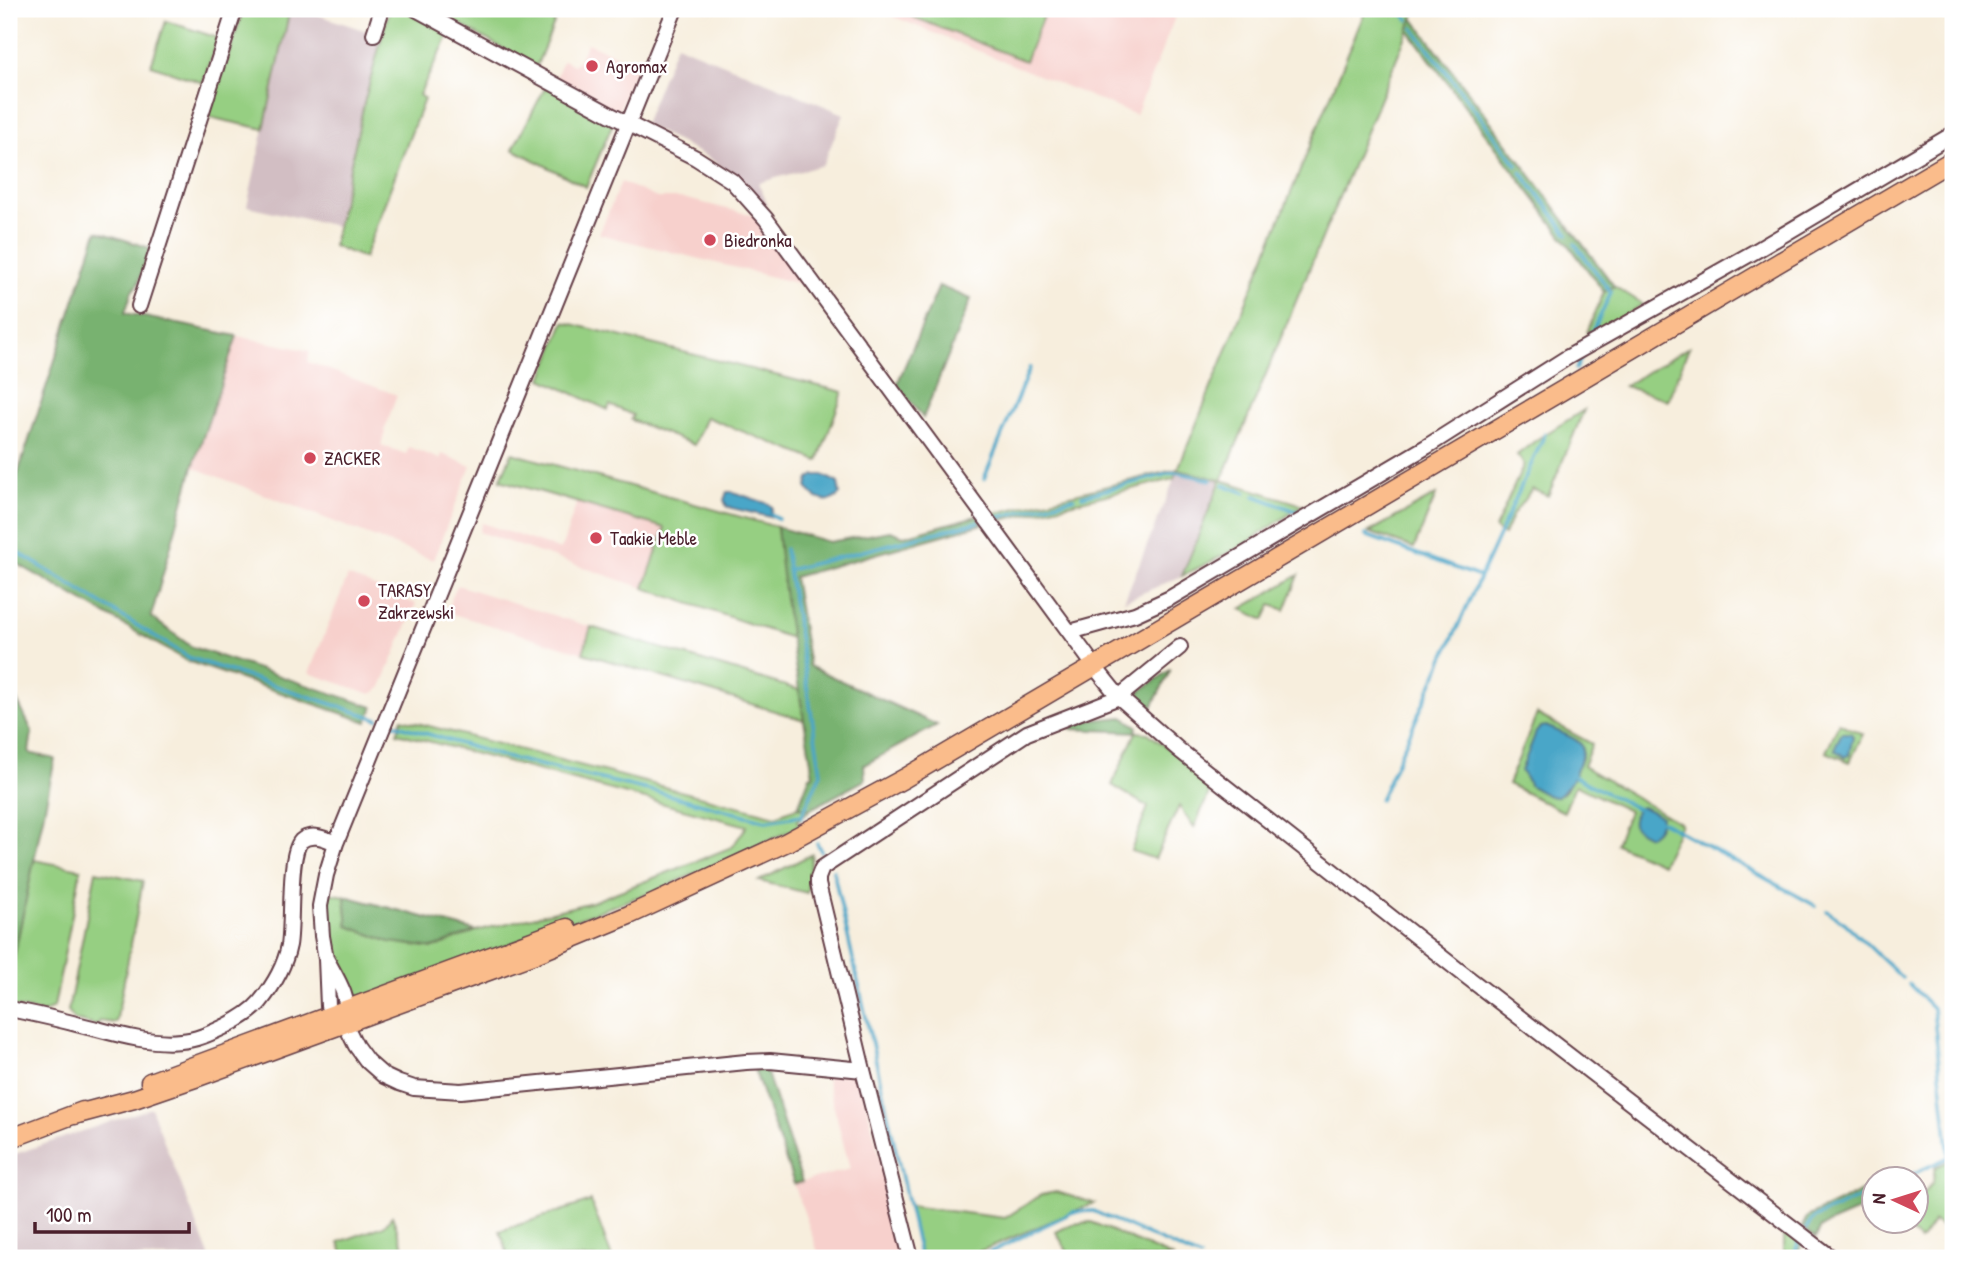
<svg xmlns="http://www.w3.org/2000/svg" width="1962" height="1267" viewBox="0 0 1962 1267" font-family="'Patrick Hand',sans-serif">
<style>
.built{fill:#f7d0cc}
.industrial{fill:#d2bec3}
.green{fill:#96cf82;stroke:#707756;stroke-width:2;fill-rule:evenodd}
.forest{fill:#78b270;stroke:#61684e;stroke-width:2}
.water{fill:#4aa6c8;stroke:#4a627a;stroke-width:2}
.lines{fill:none;stroke-linecap:round;stroke-linejoin:round}
.stream{stroke:#4aa6c8;stroke-width:3.5}
.minor-casing{stroke:#643e46;stroke-width:18}
.major-casing{stroke:#643e46;stroke-width:21}
.minor{stroke:#fff;stroke-width:14}
.major{stroke:#fabc8b;stroke-width:18}
.poi-dot{fill:#d1495b;stroke:#fff;stroke-width:2.5}
.labels{text-anchor:middle;stroke-width:5;stroke-linejoin:round;paint-order:stroke}
.poi-label{font-size:19px;fill:#4a1f2b;stroke:#fff;text-anchor:start}
</style>
<rect width="100%" height="100%" fill="#fff"/>
<filter id="ink" filterUnits="userSpaceOnUse"><feTurbulence type="fractalNoise" baseFrequency=".0143" numOctaves="2"/><feDisplacementMap in="SourceGraphic" scale="14" xChannelSelector="R" yChannelSelector="G"/><feConvolveMatrix kernelMatrix="1 2 1 2 8 2 1 2 1" color-interpolation-filters="sRGB"/></filter>
<filter id="wash" filterUnits="userSpaceOnUse"><feTurbulence type="fractalNoise" baseFrequency=".00686" numOctaves="4" result="noise"/><feDisplacementMap in="SourceGraphic" scale="28" xChannelSelector="R" yChannelSelector="G"/><feGaussianBlur stdDeviation="1.57" result="paint"/><feColorMatrix in="noise" values="0 0 0 0 0 0 0 0 0 0 0 0 0 0 0 0 0 1.4 0 .05"/><feComposite in="paint" operator="in"/></filter>
<g filter="url(#wash)">
<rect width="100%" height="100%" fill="#f7eedd"/>
<path class="built" d="M875,9H1154L1175,17L1136,115Z
M587,43L637,64L618,112L556,77L563,60L574,65L576,62H578Z
M621,182L657,198H683L756,216L809,286L599,234Z
M237,336L310,351L308,362L397,395L384,431L385,433L381,445L406,454L409,447L440,459L442,454L471,466L433,560L193,467Z
M577,502L666,528L644,588L479,532L482,523L561,550Z
M348,576L416,604L380,689L371,694L309,673Z
M457,585L591,627L583,653L446,612Z
M825,1073L856,1075L861,1082L905,1258H820L794,1184L850,1169Z"/>
<path class="industrial" d="M290,9H300L382,36L364,103L336,226L247,206Z
M676,44L844,114L823,165L758,183L768,205L761,202L747,185L709,158L644,124Z
M1178,470L1221,480L1182,576L1124,601Z
M151,1108L210,1258H9V1156Z"/>
<path class="green" d="M244,9H290L264,129L208,117Z
M396,9H407L450,33L419,95L424,99L364,258L333,246L364,103L389,11Z
M445,9H560L536,67L443,15Z
M893,9H1046L1025,61Z
M1366,9H1417L1222,480L1303,505L1244,545L1182,576L1221,480L1178,470L1174,479L997,521L992,514L1178,469Z
M166,21L218,38L203,83L151,65Z
M546,86L613,123L586,187L513,149Z
M1614,286L1643,304L1599,333L1587,332L1604,292Z
M564,322L843,392L818,461L706,417L694,445L631,420L633,415L610,405L608,410L542,379Z
M1689,347L1668,400L1624,386Z
M1584,410L1548,496L1532,489L1512,516L1504,535L1495,529L1524,464L1517,455L1536,440Z
M512,453L777,527L791,638L644,588L665,528L500,480Z
M1436,495L1414,548L1369,532Z
M1299,575L1285,610L1271,605L1264,620L1241,609Z
M591,627L799,690L804,720L583,653Z
M1537,714L1592,744L1583,766L1681,824L1662,864L1616,844L1629,811L1575,785L1564,812L1508,784ZM1546,727L1578,741L1581,745L1582,758L1566,790L1562,794L1530,785L1528,779L1541,728Z
M402,719L776,816L798,807L811,809L797,821L801,826L656,891L629,900L363,998L350,991L338,969L330,940L327,916L329,893L345,896L348,926L433,948L476,931L592,902L692,863L732,847L747,826L397,733Z
M1839,723L1863,734L1850,762L1826,752Z
M1136,732L1148,733L1213,784L1194,828L1179,806L1155,859L1131,851L1148,807L1112,785Z
M812,854L807,893L759,881Z
M34,860L81,869L54,1007L44,1013L9,1006V981Z
M96,871L143,881L116,1023L99,1021L98,1026L74,1020L68,1011Z
M1953,1159V1235L1934,1221L1920,1241L1899,1222H1916L1917,1201L1933,1182L1935,1167Z
M1056,1192L1094,1203L964,1258H921L908,1206L1005,1218L1041,1195Z
M591,1201L612,1258H509L500,1231Z
M392,1216L408,1258H345L339,1242L384,1226Z
M1091,1222L1174,1258H1071L1056,1232L1072,1224Z
M1784,1228L1803,1242L1795,1258H1784Z"/>
<path class="forest" d="M1413,18L1614,286L1604,292L1408,30Z
M97,231L150,248L138,284L132,291L125,313L237,336L193,467L151,617L192,647L373,707L367,722L187,661L9,559V501Z
M939,286L971,299L923,418L897,384Z
M977,516L983,524L794,577L809,666L937,725L864,765L865,780L811,809L798,807L810,776L813,775C800,693 784,610 777,527L829,542L890,531L904,536Z
M1171,669L1148,715L1131,698Z
M9,684L32,731L29,753L55,759L9,981Z
M1123,717L1137,726L1136,732L1070,729L1073,722Z
M345,896L476,931L433,948L390,942L348,926Z
M753,1066L765,1067L802,1182L794,1184Z
M1874,1185V1204L1821,1227L1816,1238L1802,1227L1807,1217Z"/>
<path class="water" d="M815,475H823L838,483L840,494C829,506 814,500 807,487L809,479Z
M727,492H733L769,504L772,507L770,517L727,507L724,500Z
M1546,726C1554,730 1578,738 1581,745C1587,755 1567,796 1555,797C1547,797 1536,789 1529,785C1528,779 1524,777 1521,771L1536,732L1541,727Z
M1842,733H1850L1853,736L1849,755L1845,757L1835,750L1836,744Z
M1642,807L1661,816C1661,826 1657,832 1649,836C1633,828 1628,827 1637,809Z"/>
<g class="lines">
<path class="stream" d="M1399,9L1408,20
M1413,28L1517,165
M1521,172L1568,234
M1575,244L1611,292L1591,336
M1576,369L1582,356
M984,479L1030,367
M1224,485L1246,493
M1082,496L1175,472L1211,480
M1255,496L1301,513
M771,514L778,519
M996,518L1074,498
M1365,535L1480,577L1545,434
M9,547L190,658L378,719
M785,549L821,773L802,815V818
M788,570L978,522
M394,724L505,757L661,793L766,821L802,815
M1573,776L1640,810
M1380,800L1480,577
M1659,820L1816,906
M817,843L821,851
M833,870L920,1258
M1827,911L1845,923L1902,978
M1909,984L1933,1008L1949,1157
M1900,1180L1953,1155
M1806,1229L1814,1218L1874,1191
M978,1258L1073,1212L1093,1211L1200,1258
M1793,1258L1799,1240"/>
</g>
</g>
<g filter="url(#ink)">
<g class="lines">
<g class="minor-casing">
<path id="minor" d="M416,9L611,115L696,158L732,181L766,219L1098,671L1119,697L1179,750L1462,973L1832,1258
M675,9L336,843L326,875L320,906L322,936L326,959L328,1006L332,1015L345,1024L356,1046L367,1061L384,1076L399,1083L414,1088L461,1091L746,1062L770,1061L863,1070L818,884V878L822,868L1027,733L1119,697L1180,647
M374,34L382,9
M139,306L235,9
M1070,632L1135,614L1170,598L1426,447L1568,357L1754,252L1953,134
M327,960C337,979 350,997 346,1019
M9,1009C38,1014 68,1022 97,1029C123,1036 153,1044 181,1041C197,1040 211,1033 226,1026C238,1020 251,1013 260,1002C273,986 285,965 289,945C293,922 288,855 301,841C311,832 326,839 336,843
M863,1070L911,1258"/>
</g>
<g class="major-casing">
<path id="major" d="M150,1082L567,928
M74,1115L134,1099L198,1077L535,954L629,915L787,842L905,778L1953,160
M9,1139L83,1111"/>
</g>
<use href="#minor" class="minor"/>
<use href="#major" class="major"/>
</g>
</g>
<g class="poi-dot">
<circle cx="592" cy="66" r="7"/>
<circle cx="710" cy="240" r="7"/>
<circle cx="310" cy="458" r="7"/>
<circle cx="596" cy="538" r="7"/>
<circle cx="364" cy="601" r="7"/>
</g>
<g class="labels">
<g class="poi-label">
<text x="606" y="73">Agromax</text>
<text x="724" y="247">Biedronka</text>
<text x="324" y="465">ZACKER</text>
<text x="610" y="545">Taakie Meble</text>
<text x="378" y="597">TARASY<tspan x="378" dy="22">Zakrzewski</tspan></text>
</g>
</g>
<rect width="1962" height="1267" fill="none" stroke="#fff" stroke-width="35"/>
<g transform="translate(1895 1200) rotate(274)"><circle r="33" fill="#ffffff" stroke="#b7a5aa" stroke-width="2"/>
<path d="M0-5L12 26L0 18L-12 26Z" fill="#d1495b"/>
<text y="-10" font-size="19" font-weight="bold" text-anchor="middle" fill="#4a1f2b">N</text>
</g>
<path d="M35 1222v10h154v-10" fill="none" stroke="#4a1f2b" stroke-width="3.5"/>
<text x="46" y="1222" font-size="21" fill="#4a1f2b" stroke="#ffffff" stroke-width="5" paint-order="stroke">100 m</text>
</svg>
